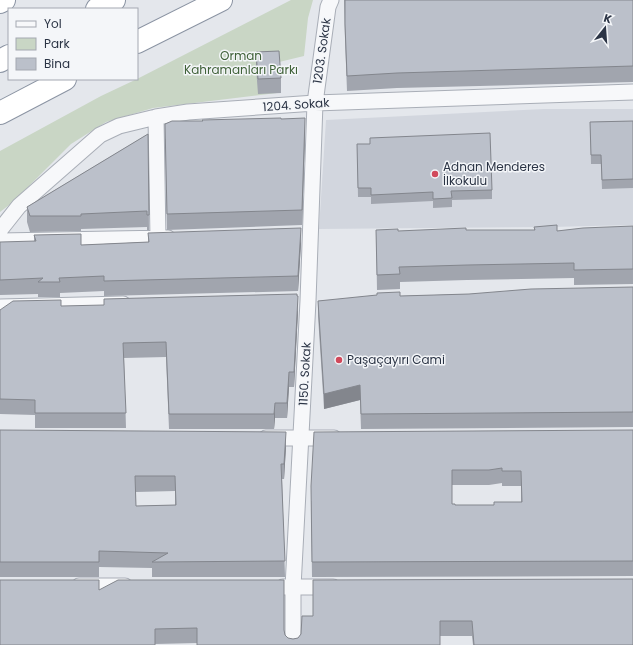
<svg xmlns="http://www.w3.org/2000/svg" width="633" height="645" viewBox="0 0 633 645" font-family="Poppins,sans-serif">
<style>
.built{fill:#d2d6de}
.green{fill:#c9d6c5}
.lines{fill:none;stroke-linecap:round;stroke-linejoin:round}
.minor-casing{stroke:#a9aeb7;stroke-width:17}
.motorway-casing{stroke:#8b94a3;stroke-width:24}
.minor{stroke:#f7f8fa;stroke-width:15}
.motorway{stroke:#fff;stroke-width:22}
.wall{fill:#a1a5ae;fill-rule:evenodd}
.shaded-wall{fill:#83868d}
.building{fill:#bbc0ca;stroke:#83868d;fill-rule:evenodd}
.poi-dot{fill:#d1495b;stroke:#f4f6f9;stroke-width:1.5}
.labels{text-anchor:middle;stroke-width:3;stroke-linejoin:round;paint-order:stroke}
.street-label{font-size:12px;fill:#2b3445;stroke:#f4f6f9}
.park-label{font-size:12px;fill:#3f6138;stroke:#f4f6f9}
.poi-label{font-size:12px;fill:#2b3445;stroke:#f4f6f9;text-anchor:start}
</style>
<rect width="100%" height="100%" fill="#e4e7ec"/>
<path class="built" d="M544,109H633V225L550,227L319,229L326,120Z"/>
<path class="green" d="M291,0H313L308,18L304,56L275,63L277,93L153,108L106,122L71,144L13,202L0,212V151L101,96L137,79Z"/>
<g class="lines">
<g class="minor-casing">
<path id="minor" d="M156,117L158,239
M0,230L19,206L100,135L119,126L156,117L188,112L315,103L633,92
M0,241L168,238
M0,307L123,304
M266,438H334
M79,586H125
M283,587H333
M293,645V587L308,301L315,103L328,7L331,0"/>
</g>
<g class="motorway-casing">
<path id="motorway" d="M0,2L4,0
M97,9L114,0
M137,42L221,0
M0,61L9,56
M0,113L65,79"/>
</g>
<use href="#minor" class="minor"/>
<use href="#motorway" class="motorway"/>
</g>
<path class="wall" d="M344,0H633V82L397,88L347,91L345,39Z
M256,52L281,78V93L258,94L256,67Z
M281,119L305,133L302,225L167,230L165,139Z
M633,121V188L602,189L601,164H591L590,122Z
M148,134L149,230H147V227L81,229V231L30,232L27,222V207Z
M357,144L492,190V199L452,200V207L433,208V201L371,204V197H358Z
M633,226V284L574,285V278L467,280L400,282V289L377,290L376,230L398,231L534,230V227L557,231Z
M148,233L301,243L298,291L104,296V291L60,293V297H38V294L0,295V263L34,241V235L81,245L148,242Z
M633,287V427L361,429L360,400L324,409L318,316V301L400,296L469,294Z
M61,306L298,311L294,387H289L287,418H275L274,429H169L166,357L124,358L126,428H35V415L0,414V310Z
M0,430L286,447L284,479H282L285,577H152V568L99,567V577H0ZM175,491V505L136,506V492Z
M633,430V576L312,577L311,501ZM502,483V486H521V502L494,505H455L452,504V485H489Z
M313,580L633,645H473L472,636H440L197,643L155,644L99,590L284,630L285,635L288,638L293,639L298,638L301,634L313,616Z"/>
<path class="shaded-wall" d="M305,118V133L302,225V210Z
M301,228V243L298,291V276Z
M298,296V311L294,387V372Z
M289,372V387L287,418V403Z
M360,385V400L324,409V394Z
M275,403V418L274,429V414Z
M286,432V447L284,479V464Z"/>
<path class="building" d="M345,0H633V66L397,73L347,76L345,24Z
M279,51L281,78L258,79L256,52Z
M281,118V119L305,118L302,210L167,214L165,124L172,121H203L202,120Z
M633,121V179L602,180L601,155H591L590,122Z
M490,133L492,190L451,191L452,198L433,199V192L371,195V188H358L357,144H370V138Z
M148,134L149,215H147V211L81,214V216H30L27,207Z
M557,225V231L583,228L633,226V269L574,270V263L467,265L399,267L400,274L377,275L376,230L398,229V231L466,228V230H535L534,227Z
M301,228L298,276L104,281V276L59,278L60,282H38L43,278L0,280V242L36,241L34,235L81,234V245L149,242L148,233Z
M633,287V412L361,414L360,385L324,394L318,301L377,295V293L400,292V296L469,294L531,289Z
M297,294V296H298L294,372H289L287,403H275L274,414H169L166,342L123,343L126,413H35V400L0,399V310L13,301L61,300V306L104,305V299Z
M0,430L286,432L284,464H281L285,561L152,562L168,553L99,551V562H0ZM135,476H175L176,505L136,506Z
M633,430V561L312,562L311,486L314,432ZM502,468V471H521L522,502H494V505H455V504H452V470H489Z
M633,579V645H474L472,621H440V645H197V628L155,629V645H0V580H99V590L118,580H284V630L285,635L288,638L293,639L298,638L301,634L302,616H313V580Z"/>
<g class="poi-dot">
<circle cx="435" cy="174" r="4"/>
<circle cx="339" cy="360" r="4"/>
</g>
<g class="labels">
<g class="street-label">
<text transform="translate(322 51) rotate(-82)" y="4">1203. Sokak</text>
<text transform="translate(296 105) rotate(-4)" y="4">1204. Sokak</text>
<text transform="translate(305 374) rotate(-87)" y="4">1150. Sokak</text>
</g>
<g class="park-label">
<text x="241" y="60">Orman<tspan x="241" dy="14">Kahramanları Parkı</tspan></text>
</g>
<g class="poi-label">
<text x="443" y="171">Adnan Menderes<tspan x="443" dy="14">İlkokulu</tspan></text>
<text x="347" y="364">Paşaçayırı Cami</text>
</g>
</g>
<rect x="8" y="8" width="130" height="72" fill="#f4f6f9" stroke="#a4a8b1"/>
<rect x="16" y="21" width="20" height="6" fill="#f7f8fa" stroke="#a4a8b1"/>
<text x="44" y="28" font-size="12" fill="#2b3445">Yol</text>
<rect x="16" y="38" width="20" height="12" fill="#c9d6c5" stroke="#a4a8b1"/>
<text x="44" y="48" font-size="12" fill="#2b3445">Park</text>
<rect x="16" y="58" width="20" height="12" fill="#bbc0ca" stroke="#a4a8b1"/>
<text x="44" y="68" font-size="12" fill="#2b3445">Bina</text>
<g transform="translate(605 28) rotate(17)" stroke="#f4f6f9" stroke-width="3" paint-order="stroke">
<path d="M0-3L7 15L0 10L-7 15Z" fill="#2b3445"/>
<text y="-6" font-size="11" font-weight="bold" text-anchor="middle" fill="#2b3445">K</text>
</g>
</svg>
